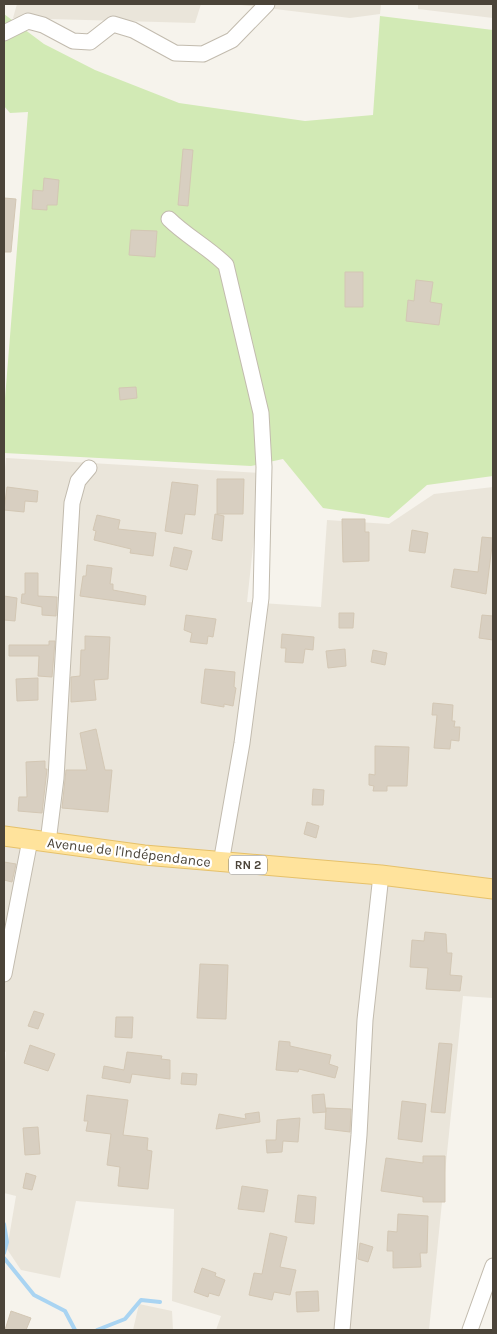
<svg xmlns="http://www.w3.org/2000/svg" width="497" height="1334" viewBox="0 0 497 1334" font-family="Karla,sans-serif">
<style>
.residential{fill:#eae5da}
.green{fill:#d2eab5}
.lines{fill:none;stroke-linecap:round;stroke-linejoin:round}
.stream{stroke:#a9d4f2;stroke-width:4}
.building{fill:#d8cfc1;stroke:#d3c7b4}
.minor-casing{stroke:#c2bbae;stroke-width:17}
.major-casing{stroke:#e6c16a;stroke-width:21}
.minor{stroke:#fff;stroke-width:15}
.major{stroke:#ffe39c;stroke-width:19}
.labels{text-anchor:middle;stroke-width:4.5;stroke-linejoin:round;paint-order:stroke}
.shield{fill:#fff;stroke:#817c74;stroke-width:1}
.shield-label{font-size:12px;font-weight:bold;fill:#4b4439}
.street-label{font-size:14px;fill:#4b4439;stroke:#fff}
</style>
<rect width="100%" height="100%" fill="#f6f3ec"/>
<path class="residential" d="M17,4H201L195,23L13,18Z
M232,4H381L380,14L350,18Z
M418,4H493V18L418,9Z
M6,458L261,473L247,602L321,607L327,520L389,524L434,494L493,487V998L463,996L429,1330H216L221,1316L172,1301L174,1209L76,1201L60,1278L21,1270L7,1249L16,1196L4,1193V1072L6,1052L4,1051V481Z
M139,1304L172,1311L173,1330H133Z"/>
<path class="green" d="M4,14L44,44L95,70L179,103L305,121L373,115L380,16L493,30V476L427,485L389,518L323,508L283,459L251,466L4,453V411L28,112L10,113L4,106Z"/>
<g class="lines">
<path class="stream" d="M4,1224L7,1242L4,1253
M4,1258L34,1295L65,1311L75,1330
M97,1330L125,1319L141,1300L160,1302"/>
</g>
<path class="building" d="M183,149L193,150L188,206L178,205Z
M44,178L59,180L57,205H47V210L32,209L33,190L43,191Z
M4,198L16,199L11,252H4Z
M131,230L157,231L155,257L129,255Z
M345,272H363V307H345Z
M416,280L433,282L430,302L442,304L439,325L406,321L408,300L414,301Z
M136,387L137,398L120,400L119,388Z
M217,479H244L243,514H217Z
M172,482L198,485L195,515L185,514L182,534L165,531Z
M7,487L38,491L37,502L25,501L24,512L4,510Z
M215,514L224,516L222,541L212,539Z
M97,515L120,520L118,529L156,533L153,556L130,553L131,549L94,540L96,531L93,530Z
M342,519H365V532H369V561L343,562Z
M412,530L428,533L425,553L409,551Z
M482,537L493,538L486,594L451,587L454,569L478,572Z
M174,547L192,551L187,570L170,566Z
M87,565L112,568L110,584H113V590L146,596L145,605L80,596L83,576H86Z
M25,573H38V596L57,597L56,616L42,615V607L21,603L22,594H25Z
M4,596L17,598L15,621L4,620Z
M339,613H354L353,628H339Z
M186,615L216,619L213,637L208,636L207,644L190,642L192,633L184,630Z
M482,615L493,616V640L479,638Z
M282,634L314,637L313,650L305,649L303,663L285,662L286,648H281Z
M85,636L110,637L108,679L94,680L96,700L71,702V677L80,676L81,650H85Z
M49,641H55L52,677L38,676L39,656H9V645H49Z
M345,649L346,666L328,668L326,651Z
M373,650L387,653L385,665L371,662Z
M205,669L235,672L234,687L236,688L233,706L224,704V707L201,703Z
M38,678V700L17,701L16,679Z
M433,703L453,705L452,721H455L454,727H460L459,741L451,740L450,749L434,748L437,715H432Z
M96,729L105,770H112L108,812L62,808L66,770H87L80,733Z
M375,746L409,747L407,786H387V791H373L374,786L369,785V774L375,775Z
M45,761V769H47L42,813L18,811L19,797H27L26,762Z
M313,789L324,790L323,805H312Z
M307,822L319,826L316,838L304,834Z
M4,862L16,864L12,882L4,880Z
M425,932L446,934L447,953H452L450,975L462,976L460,991L426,989L428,968L410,967L412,940L424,941Z
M200,964L228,965L226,1019L197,1018Z
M34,1011L44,1014L38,1029L28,1026Z
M116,1017H133L132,1038L115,1037Z
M279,1041L290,1042V1046L331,1055L329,1064L338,1067L335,1078L299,1069L298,1072L276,1070Z
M439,1043L452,1044L445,1113L431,1112Z
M30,1045L55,1054L48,1071L24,1063Z
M127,1052L162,1056L161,1059L170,1060V1079L132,1074L130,1083L102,1078L104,1066L124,1070Z
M182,1073L197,1074L196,1085L181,1084Z
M324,1094L326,1112L313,1113L312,1095Z
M87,1095L128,1100L123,1135L148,1138L147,1150L152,1151L148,1189L118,1186L120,1167L107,1165L111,1134L86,1131L88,1121H84Z
M402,1101L426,1104L422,1142L398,1139Z
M326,1108L351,1109L350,1132L325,1129Z
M259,1112L260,1122L216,1129L219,1114L246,1119L245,1114Z
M300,1118L298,1142L283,1141L282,1152L267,1153L266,1140H276L277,1120Z
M38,1127L40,1154L25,1155L23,1128Z
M423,1156H445V1202H423V1197L381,1191L386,1158L423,1163Z
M26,1173L36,1176L32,1190L23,1188Z
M242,1186L268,1190L264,1212L238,1209Z
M298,1195L316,1197L314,1224L295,1222Z
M398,1214L428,1216L427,1253H420L421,1267L393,1268V1251H387L388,1231L397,1232Z
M270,1233L287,1237L280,1267L296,1270L290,1295L274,1292L272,1300L249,1295L254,1273L262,1274Z
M360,1243L373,1247L368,1262L358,1259Z
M202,1268L216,1273L215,1276L225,1280L219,1296L209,1293L208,1297L194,1292Z
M318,1291L319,1311L297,1312L296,1292Z
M11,1311L31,1318L26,1330H5Z"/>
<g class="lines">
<g class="minor-casing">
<path id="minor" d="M4,33L28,21L43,25L73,41L90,42L113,24L133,30L175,53L203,54L232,40L267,4
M169,219C186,236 208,247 226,265L261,413L264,467L261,598L242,743L221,863
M48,842L56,778L72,503L78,481L89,468
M4,974L30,840
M342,1330L359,1135L365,1020L381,875
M470,1330L493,1266"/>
</g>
<g class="major-casing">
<path id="major" d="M4,836L144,855L381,875L493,889"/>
</g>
<use href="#minor" class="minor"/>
<use href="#major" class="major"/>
</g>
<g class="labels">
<rect class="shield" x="229" y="855.5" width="38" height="19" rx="4"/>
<g class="shield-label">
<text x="248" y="869">RN 2</text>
</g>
<g class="street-label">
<text transform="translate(129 852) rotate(7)" y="5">Avenue de l'Indépendance</text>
</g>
</g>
<rect width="497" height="1334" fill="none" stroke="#4b4439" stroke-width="10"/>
</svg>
